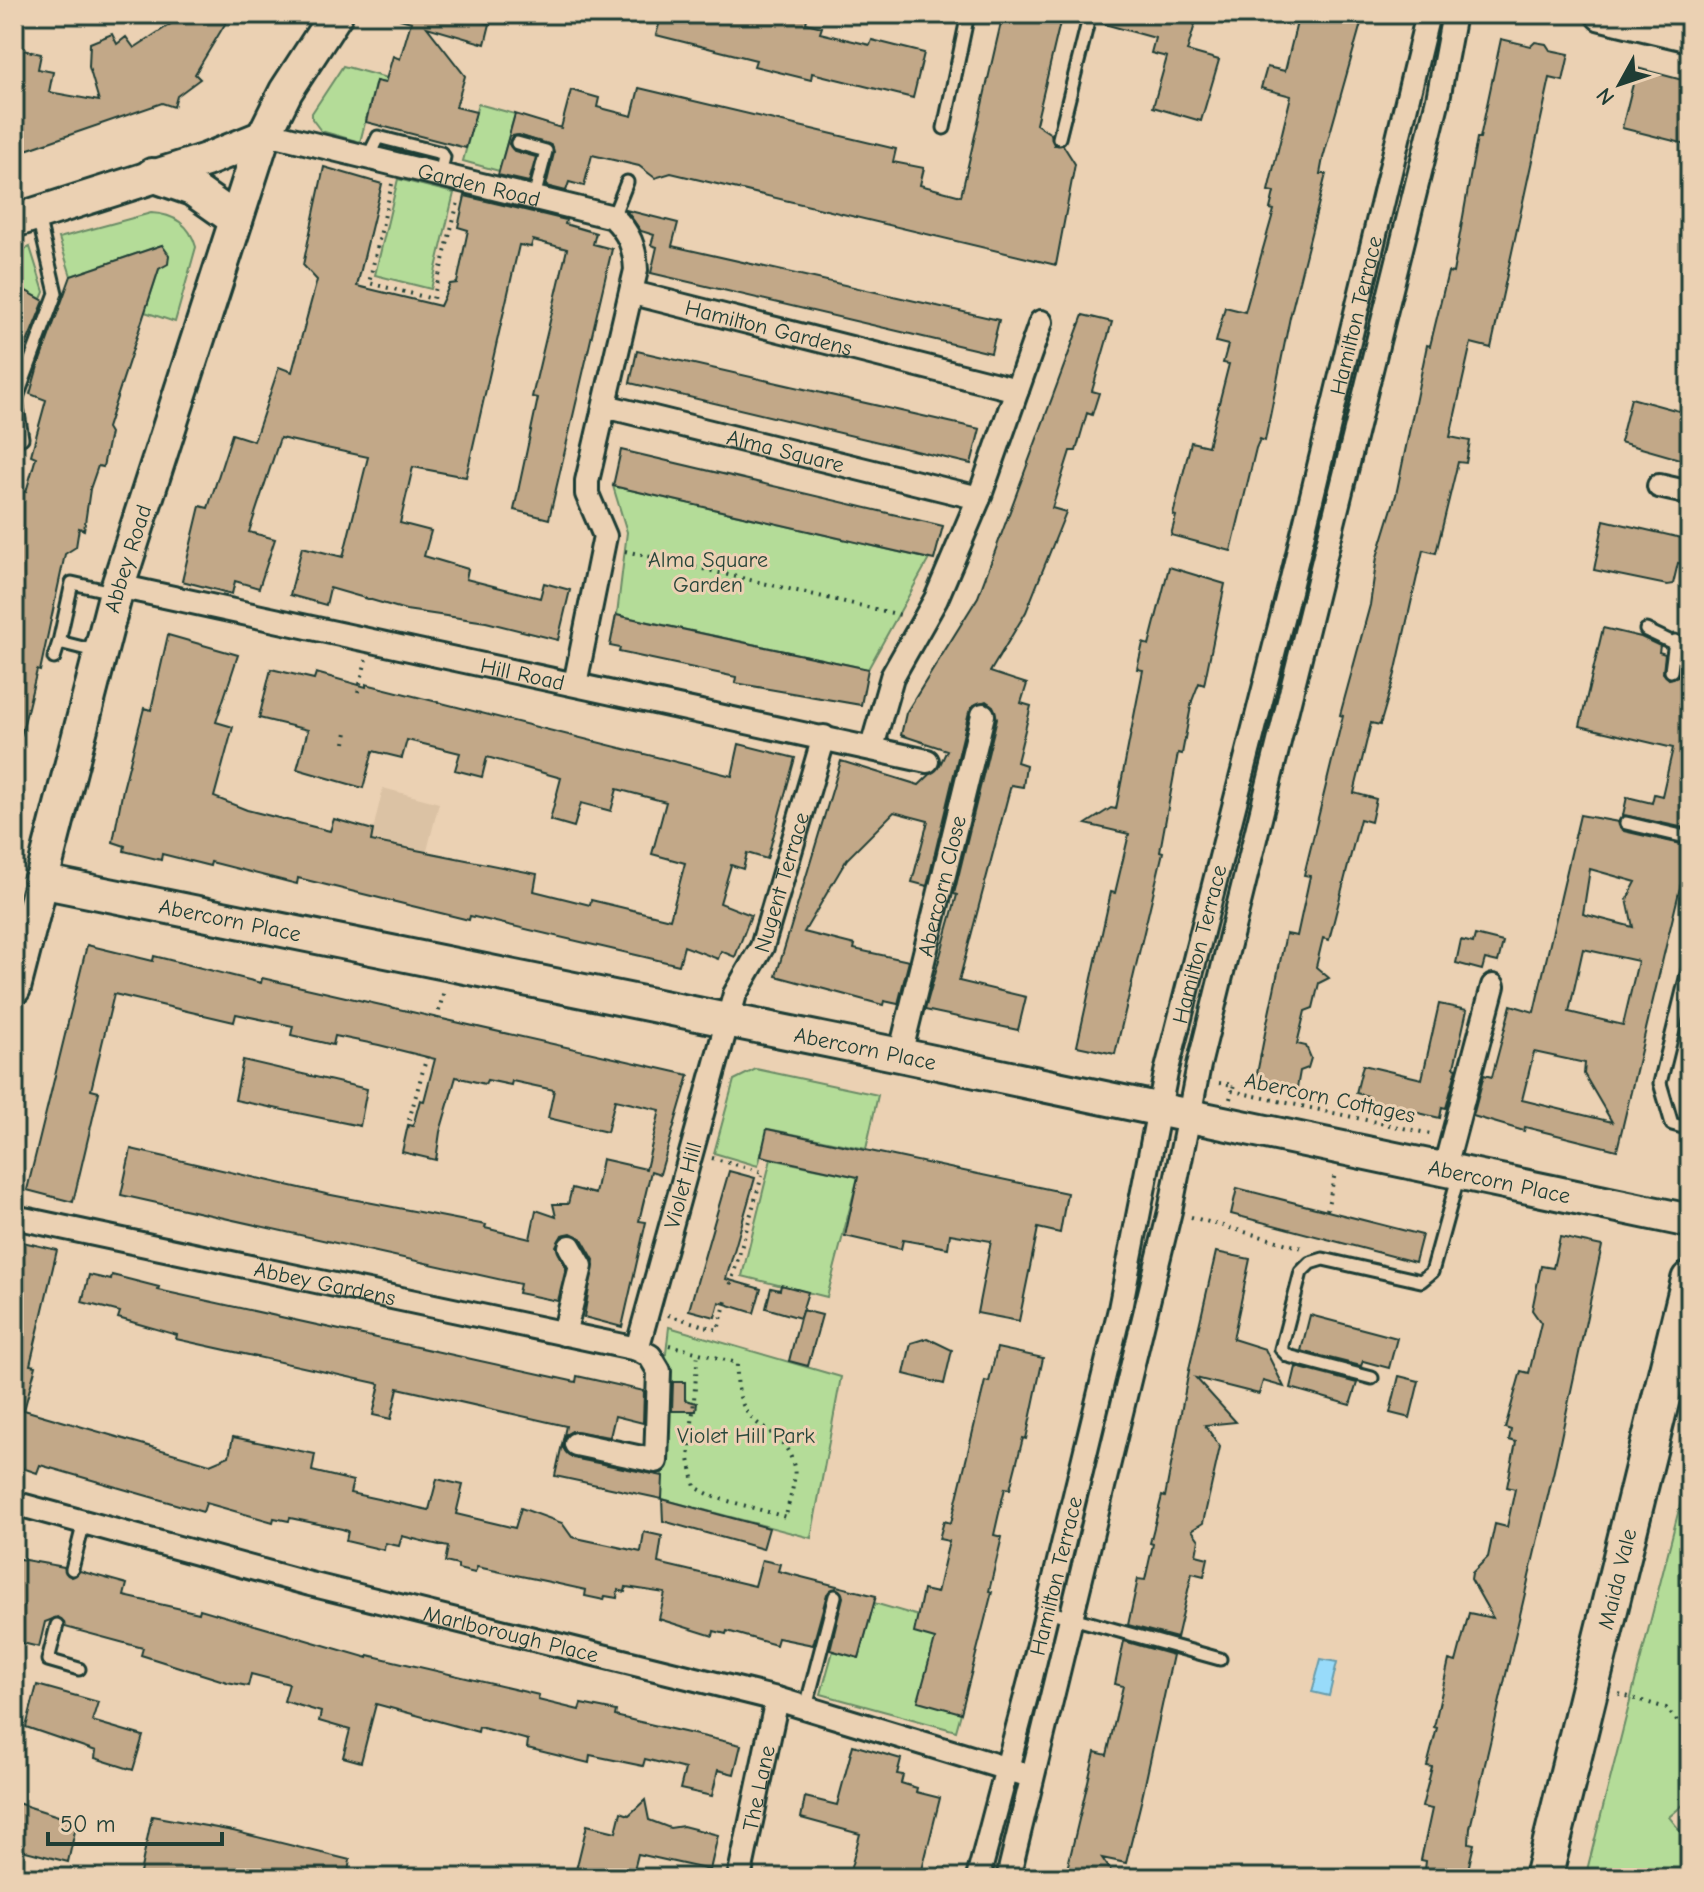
<svg xmlns="http://www.w3.org/2000/svg" width="1704" height="1892" viewBox="0 0 1704 1892" font-family="'Comic Neue',sans-serif">
<style>
.built{fill:#dbc2a4}
.green{fill:#b4dc98;stroke:#6a8c66;stroke-width:2}
.water{fill:#98dbfa;stroke:#689cab;stroke-width:2}
.building{fill:#c2a888;stroke:#1f3d34;stroke-width:2;fill-rule:evenodd}
.lines{fill:none;stroke-linecap:round;stroke-linejoin:round}
.lane-casing{stroke:#1f3d34;stroke-width:17}
.street-casing{stroke:#1f3d34;stroke-width:28}
.secondary-casing{stroke:#1f3d34;stroke-width:38}
.primary-casing{stroke:#1f3d34;stroke-width:42}
.path{stroke:#1f3d34;stroke-width:4;stroke-dasharray:2 6;stroke-linecap:butt}
.lane{stroke:#ebd1b3;stroke-width:11}
.street{stroke:#ebd1b3;stroke-width:22}
.secondary{stroke:#ebd1b3;stroke-width:32}
.primary{stroke:#ebd1b3;stroke-width:36}
.labels{text-anchor:middle;stroke-width:6;stroke-linejoin:round;paint-order:stroke}
.street-label{font-size:22px;fill:#1f3d34;stroke:#ebd1b3}
.park-label{font-size:22px;fill:#264539;stroke:#ebd1b3}
</style>
<rect width="100%" height="100%" fill="#ebd1b3"/>
<filter id="ink" filterUnits="userSpaceOnUse"><feTurbulence type="fractalNoise" baseFrequency=".0125" numOctaves="2"/><feDisplacementMap in="SourceGraphic" scale="16" xChannelSelector="R" yChannelSelector="G"/><feConvolveMatrix kernelMatrix="1 2 1 2 8 2 1 2 1" color-interpolation-filters="sRGB"/></filter>
<g filter="url(#ink)">
<path class="built" d="M383,788L439,803L413,907L358,893Z"/>
<path class="green" d="M343,66L409,84L408,89L376,81L360,142L321,131L312,119V113Z
M478,104L515,114L499,171L463,161Z
M398,179L454,193L431,289L375,275Z
M151,213C174,214 190,225 196,247L175,322L145,312L159,269L162,245L71,276L59,238Z
M30,247L44,292L41,299L26,291L14,255Z
M613,486L929,559L868,669L617,615L627,532Z
M756,1069L878,1095L866,1149L768,1129L758,1166L714,1153L734,1080Z
M771,1159L858,1177L827,1297L742,1276Z
M669,1327L841,1377L811,1538L662,1499L663,1380Z
M1690,1466V1799L1669,1817L1690,1843V1878H1585Z
M874,1603L919,1616L935,1639L961,1713L956,1731L821,1694L833,1651L859,1658Z"/>
<path class="water" d="M1321,1659L1337,1662L1329,1696L1312,1692Z"/>
<path class="building" d="M186,14H231L195,74L200,79L177,96L174,107L162,103L14,154V48L41,54L38,69L53,72L49,92L99,101L89,67L90,43L112,34L117,44L126,37L134,48Z
M401,14H467L466,17L490,24L485,44L427,27L465,76L456,107L476,112L466,148L366,122L376,81L385,83L393,56L400,59L411,22L400,19Z
M662,14H745L758,17L760,14H808L806,23L822,27L820,33L870,45L872,40L924,53L913,98L812,73L811,80L754,66L756,60L656,35Z
M1003,14H1062L1036,124L1051,134L1054,145H1063L1075,164L1056,265L671,173L655,178L639,166L592,155L584,186L569,182L566,191L546,186L554,153L552,146L519,135L512,136L509,144L514,151L536,157L529,182L498,175L515,114L561,128L571,90L599,98L597,107L632,116L639,88L896,149L893,162L924,168L920,185L961,196Z
M1098,14H1198L1187,51L1219,60L1201,121L1153,107L1167,57L1151,53L1155,38L1097,22Z
M1299,14H1335L1362,20L1323,158L1320,174H1326L1290,317L1265,441L1260,439L1256,448L1231,551L1171,535L1176,516L1173,515L1191,442L1208,446L1229,364L1223,363L1228,345L1216,342L1225,307L1245,312L1274,210L1270,209L1274,192L1268,191L1291,96L1261,88L1267,67L1285,71Z
M1501,39L1531,46L1535,42L1546,44L1550,50L1569,54L1563,81L1550,78L1491,348L1471,343L1450,437L1470,441L1466,463L1458,462L1436,553L1423,550L1395,674L1380,725L1371,723L1354,793L1376,799L1371,822L1360,819L1329,940L1323,938L1316,967L1329,978L1319,983L1313,1008L1305,1011L1297,1044L1306,1046L1311,1058L1308,1068L1300,1071L1297,1088L1256,1079L1267,1023L1286,934L1297,936L1310,876L1304,875L1343,716L1340,715L1370,605L1377,557L1396,495L1427,345L1430,346L1448,272L1453,273L1477,138H1480Z
M1637,68L1690,82V145L1622,128Z
M324,167L382,184L357,286L440,306L450,284L457,283L468,230L458,227L465,196L566,220L565,224L596,233L593,244L612,249L549,519L514,510L538,398L532,397L567,249L533,240L531,247L519,245L466,477L413,467L400,523L431,531L424,556L468,569L466,579L540,598L544,583L570,590L558,640L486,622L406,610L330,588L326,605L290,595L302,547L343,557L368,457L280,438L249,532L275,539L259,588L235,581L232,594L182,581L200,506L208,508L232,434L254,441L279,367L292,372L317,280L303,265Z
M626,210L678,223L672,246L999,320L991,353L651,273L657,247L651,245L654,235L641,231Z
M162,245L169,255L168,264L159,269L107,428L110,433L103,467L98,466L90,489L84,530L79,528L76,547L65,554L40,671L37,670L21,736L14,735V563L20,528L14,526V506L18,490L26,492L36,457L31,455L46,400L30,394L38,366L71,276Z
M26,291L44,301L14,375V295Z
M1083,315L1112,322L1092,391L1099,393L1092,415L1087,413L1076,451H1070L1052,508L1066,512L1026,612L990,672L1027,684L1021,703L1031,706L1017,762L1026,765L1023,787L1011,785L959,981L1026,997L1018,1030L925,1010L957,895L954,894L997,718L993,706L986,701L974,705L969,712L927,886L912,882L928,821L894,812L847,859L804,932L855,945L854,949L909,961L898,1004L884,1001L883,1005L776,976L841,761L919,785L940,765L947,750L901,735L906,713L978,597Z
M637,351L980,429L971,464L630,383Z
M1631,398L1690,414V462L1620,442Z
M621,450L943,526L934,560L613,486Z
M1604,520L1690,540V565L1678,563L1673,584L1667,585L1594,570Z
M1169,567L1225,584L1204,685L1199,683L1192,701L1182,754L1178,753L1160,851L1163,852L1115,1054L1077,1046L1111,892L1115,893L1129,834L1086,824L1111,808L1116,809L1143,670L1137,669L1143,643L1149,645Z
M616,615L868,669L861,705L735,683L736,677L619,652L620,648L610,646Z
M1603,628L1641,637L1660,646L1659,652L1665,654L1663,673L1669,679L1678,676L1681,658L1690,660V829L1623,815L1627,797L1652,803L1654,794L1662,796L1673,748L1580,726Z
M168,635L238,655L216,722L233,727L214,797L247,810L330,831L334,819L373,830L371,841L537,874L534,891L590,905L591,900L670,919L685,863L652,854L666,802L617,789L611,811L581,803L574,827L550,820L561,778L487,757L482,777L455,770L460,753L407,740L402,758L373,751L363,788L297,769L308,730L259,718L271,669L314,679L316,673L366,687V684L732,776L739,744L795,758L767,859L747,853L743,869L731,865L720,903L751,915L735,957L721,951L718,959L684,946L679,965L470,916L469,920L298,878L297,884L211,862L210,866L162,854L161,860L124,851L125,846L113,842L123,789L144,708L151,710Z
M1580,815L1618,822L1624,831L1690,846L1617,1150L1525,1127L1524,1131L1473,1116L1484,1075L1492,1077L1511,1005L1534,1012ZM1590,869L1636,882L1627,899L1633,927L1583,914ZM1583,949L1638,961L1623,1025L1569,1012ZM1534,1052L1585,1063L1584,1074L1612,1122L1522,1100Z
M1475,935L1503,942L1498,962L1485,959L1482,970L1456,963L1461,940L1473,943Z
M87,945L153,961L154,956L261,983L262,978L689,1075L660,1174L651,1171L639,1221L646,1222L622,1327L584,1317L594,1260L582,1239L571,1233L562,1235L556,1246L566,1268L558,1301L518,1293L520,1284L121,1195L131,1149L326,1194L486,1225L485,1228L530,1239L536,1210L556,1217L553,1204H568L572,1188L595,1194L602,1159L646,1169L660,1110L615,1100L607,1132L548,1118L554,1090L512,1081L511,1085L487,1080L485,1084L456,1077L440,1132L436,1160L402,1152L408,1125L413,1126L420,1100L424,1101L435,1059L379,1045L335,1036L333,1045L291,1035L293,1026L236,1014L234,1022L114,994L91,1090L99,1092L73,1202L27,1190Z
M1439,1004L1467,1010L1454,1067L1457,1068L1446,1108L1442,1107L1440,1118L1367,1101L1368,1096L1356,1093L1363,1065L1422,1079Z
M243,1060L367,1089L360,1126L235,1100Z
M767,1129L1067,1193L1060,1233L1038,1228L1019,1321L977,1313L991,1241L950,1234L948,1248L903,1240L901,1249L845,1236L858,1177L761,1156Z
M729,1171L755,1178L726,1279L761,1289L754,1313L719,1302L715,1317L689,1310Z
M1237,1188L1422,1235L1415,1262L1231,1214Z
M1560,1237L1602,1246L1554,1470L1470,1828L1469,1843L1474,1844L1466,1878H1424L1426,1861L1421,1860L1432,1809L1422,1807L1432,1767L1427,1766L1437,1728L1434,1727L1449,1660L1456,1662L1469,1613L1493,1618L1471,1579L1472,1573L1488,1557L1495,1524L1507,1527L1515,1489L1507,1487L1516,1442L1509,1440L1511,1430L1505,1428L1521,1371L1529,1373L1541,1323L1532,1310L1541,1266L1553,1268Z
M14,1240L57,1250L30,1365L36,1366L24,1410L210,1464L229,1456L233,1437L315,1454L312,1471L353,1481L350,1493L429,1510L437,1479L463,1485L456,1514L515,1528L521,1508L562,1523L572,1537L641,1552L644,1532L662,1536L658,1563L755,1586L762,1560L780,1564L778,1571L876,1596L859,1658L830,1650L843,1597L836,1588L827,1594L813,1645L778,1638L776,1645L727,1631L726,1634L714,1631L713,1636L659,1619L665,1593L626,1587L625,1592L618,1590L617,1598L605,1596L604,1600L585,1596L586,1590L545,1581L477,1567L475,1573L458,1569V1565L445,1562L448,1547L422,1541L402,1536L399,1546L385,1543L384,1550L346,1541L348,1531L342,1529L290,1518L289,1521L274,1518L273,1522L206,1503L203,1512L40,1465L37,1473L14,1465Z
M1216,1252L1250,1259L1233,1339L1265,1349L1284,1387L1263,1381L1259,1394L1196,1378L1236,1422L1205,1425L1220,1447L1203,1523L1192,1530L1199,1540L1196,1555L1208,1558L1204,1576L1192,1573L1177,1638L1128,1625L1138,1579L1145,1580L1153,1544L1150,1543L1162,1496L1165,1497L1190,1365Z
M89,1275L111,1280L112,1275L159,1287L158,1290L576,1382L577,1376L644,1391L643,1423L615,1416L610,1437L572,1431L565,1435L563,1448L573,1458L663,1476L662,1499L555,1476L566,1426L398,1388L391,1419L373,1415L380,1384L176,1339L177,1335L118,1318L120,1312L82,1302Z
M781,1285L808,1292L800,1318L766,1308L771,1288L780,1290Z
M802,1310L822,1315L808,1366L789,1361Z
M1310,1315L1397,1338L1389,1368L1363,1361L1361,1366L1301,1351Z
M927,1338L952,1350L944,1384L904,1374L911,1343Z
M997,1348L1043,1358L1026,1439L1023,1438L1010,1489L1005,1488L999,1513L994,1535L1002,1537L989,1591L992,1592L961,1713L918,1701L935,1639L914,1633L923,1590L937,1593L949,1541L939,1539L944,1521L951,1523L985,1381L989,1382Z
M1296,1367L1357,1383L1350,1405L1291,1388Z
M1399,1376L1419,1381L1410,1418L1390,1413Z
M673,1382H685V1400L697,1403L696,1411H672Z
M662,1499L769,1528L763,1549L663,1521Z
M14,1558L64,1567L71,1577L80,1571L127,1584L124,1596L199,1613L200,1609L368,1658V1655L539,1695L538,1700L579,1710L581,1704L616,1711L615,1716L636,1721L741,1745L734,1774L718,1770L712,1796L680,1789L685,1769L645,1759L643,1766L590,1755L589,1763L527,1748L528,1740L479,1727L478,1732L376,1704L361,1762L343,1757L350,1730L319,1721L321,1712L284,1701L289,1684L251,1674L248,1686L227,1682L141,1655L143,1648L65,1627L58,1617L45,1622L39,1647L14,1641Z
M1124,1641L1173,1655L1142,1798L1126,1863L1102,1858L1116,1878H1065L1095,1752L1107,1755L1123,1686L1115,1684Z
M37,1685L98,1702L92,1721L143,1736L133,1770L95,1758L96,1751L26,1727Z
M853,1745L901,1759L897,1774L903,1775L901,1783L917,1788L916,1792L940,1798L920,1878H857L850,1871L860,1834L801,1818L805,1797L837,1805Z
M645,1800L649,1820L670,1828L683,1826L718,1835L710,1870L638,1854L632,1878H574L587,1825L616,1832L621,1812L629,1815Z
M14,1802L77,1822L68,1862L14,1848Z
M152,1816L233,1831L350,1860L347,1878H224L187,1870L186,1878H139Z"/>
<g class="lines">
<g class="lane-casing">
<path id="lane" d="M944,128L968,14
M1059,138L1090,14
M517,143L546,151L534,197
M368,157L378,137L441,153L444,157L440,175
M613,217L627,182
M22,438L16,400L56,293L38,217
M1646,630L1690,651
M99,652L59,642L72,583L112,592
M54,658L59,642
M1671,671L1675,641
M1626,823L1690,838
M1690,962L1660,1083L1672,1124L1690,1129
M1372,1378L1288,1356L1281,1349L1301,1272L1310,1263L1323,1259L1421,1281L1432,1272L1459,1174
M72,1569L84,1522
M1047,1611L1220,1659
M57,1625L48,1660L79,1669
M806,1707L835,1596"/>
</g>
<g class="street-casing">
<g id="street">
<path id="s1" d="M263,137L280,136L613,217C629,232 635,248 636,270L587,481V494L605,536L575,684"/>
<path id="s2" d="M633,293L1017,390"/>
<path id="s3" d="M605,406L979,498"/>
<path d="M1659,486L1690,493"/>
<path id="s4" d="M118,586L927,761"/>
<path d="M872,747L892,677L936,599L979,498L1041,322"/>
<path id="s5" d="M900,1055L983,715"/>
<path d="M1445,1167L1493,986"/>
<path id="s6" d="M14,1217L637,1349L650,1356L659,1371L656,1461L576,1444"/>
<path d="M564,1334L581,1266L570,1247"/>
<path id="s7" d="M637,1349L735,994L762,947L824,737"/>
<path id="s8" d="M14,1503L310,1584L777,1699L1021,1773"/>
<path d="M14,1876L22,1878"/>
<path id="s9" d="M739,1878L777,1699"/>
<path id="s10" d="M978,1878L1030,1681L1120,1309L1166,1073L1290,587L1428,14"/>
<path d="M1008,1878L1170,1211L1199,1065L1438,99L1454,14"/>
</g>
</g>
<g class="secondary-casing">
<g id="secondary">
<path d="M1602,14L1690,35"/>
<path d="M152,175L192,189L236,220"/>
<path d="M14,221L206,160L263,137"/>
<path id="s11" d="M40,881L900,1055L1690,1221"/>
<path id="s12" d="M14,988L116,592L263,137L286,91L336,14"/>
</g>
</g>
<g class="primary-casing">
<g id="primary">
<path id="s13" d="M1543,1878L1690,1280"/>
</g>
</g>
<path class="path" d="M392,184L369,283L433,299L458,202
M625,551L901,615
M358,692L366,660
M345,743L347,732
M437,1019L444,990
M1219,1083L1234,1085L1232,1091
M1230,1099L1232,1091L1431,1134
M409,1120L427,1056
M712,1158L763,1172L729,1290
M1327,1210L1335,1173
M1191,1217L1302,1248
M668,1315L718,1330L727,1297
M669,1345L737,1363C734,1441 782,1416 794,1467C797,1481 788,1502 786,1517L714,1497L695,1487L689,1459L698,1352
M1619,1694L1666,1708L1690,1736"/>
<use href="#lane" class="lane"/>
<use href="#street" class="street"/>
<use href="#secondary" class="secondary"/>
<use href="#primary" class="primary"/>
</g>
</g>
<g class="labels">
<g class="street-label">
<text dy="8" stroke="none"><textPath href="#s1" startOffset="222">Garden Road</textPath></text>
<text dy="8" stroke="none"><textPath href="#s10" startOffset="1608">Hamilton Terrace</textPath></text>
<text dy="8" stroke="none"><textPath href="#s2" startOffset="140">Hamilton Gardens</textPath></text>
<text dy="8" stroke="none"><textPath href="#s3" startOffset="186">Alma Square</textPath></text>
<text dy="8" stroke="none"><textPath href="#s12" startOffset="444">Abbey Road</textPath></text>
<text dy="8" stroke="none"><textPath href="#s4" startOffset="414">Hill Road</textPath></text>
<text dy="8" stroke="none"><textPath href="#s7" startOffset="490">Nugent Terrace</textPath></text>
<text dy="8" stroke="none"><textPath href="#s5" startOffset="174">Abercorn Close</textPath></text>
<text dy="8" stroke="none"><textPath href="#s11" startOffset="194">Abercorn Place</textPath></text>
<text dy="8" stroke="none"><textPath href="#s10" startOffset="960">Hamilton Terrace</textPath></text>
<text dy="8" stroke="none"><textPath href="#s11" startOffset="842">Abercorn Place</textPath></text>
<text transform="translate(1330 1097) rotate(12)" y="8">Abercorn Cottages</text>
<text dy="8" stroke="none"><textPath href="#s11" startOffset="1490">Abercorn Place</textPath></text>
<text dy="8" stroke="none"><textPath href="#s7" startOffset="170">Violet Hill</textPath></text>
<text dy="8" stroke="none"><textPath href="#s6" startOffset="318">Abbey Gardens</textPath></text>
<text dy="8" stroke="none"><textPath href="#s10" startOffset="312">Hamilton Terrace</textPath></text>
<text dy="8" stroke="none"><textPath href="#s13" startOffset="308">Maida Vale</textPath></text>
<text dy="8" stroke="none"><textPath href="#s8" startOffset="514">Marlborough Place</textPath></text>
<text dy="8" stroke="none"><textPath href="#s9" startOffset="92">The Lane</textPath></text>
</g>
<g class="park-label">
<text x="708" y="567">Alma Square<tspan x="708" dy="25">Garden</tspan></text>
<text x="746" y="1443">Violet Hill Park</text>
</g>
</g>
<rect width="1704" height="1892" fill="none" stroke="#ebd1b3" stroke-width="48"/>
<rect x="24" y="24" width="1656" height="1844" fill="none" stroke="#1f3d34" stroke-width="3" filter="url(#ink)"/>
<g transform="translate(1620 84) rotate(230)" stroke="#ebd1b3" stroke-width="6" paint-order="stroke">
<path d="M0-6L14 30L0 20L-14 30Z" fill="#1f3d34"/>
<text y="-12" font-size="22" font-weight="bold" text-anchor="middle" fill="#1f3d34">N</text>
</g>
<path d="M48 1832v12h174v-12" fill="none" stroke="#1f3d34" stroke-width="4"/>
<text x="60" y="1832" font-size="24" fill="#1f3d34" stroke="#ebd1b3" stroke-width="6" paint-order="stroke">50 m</text>
</svg>
